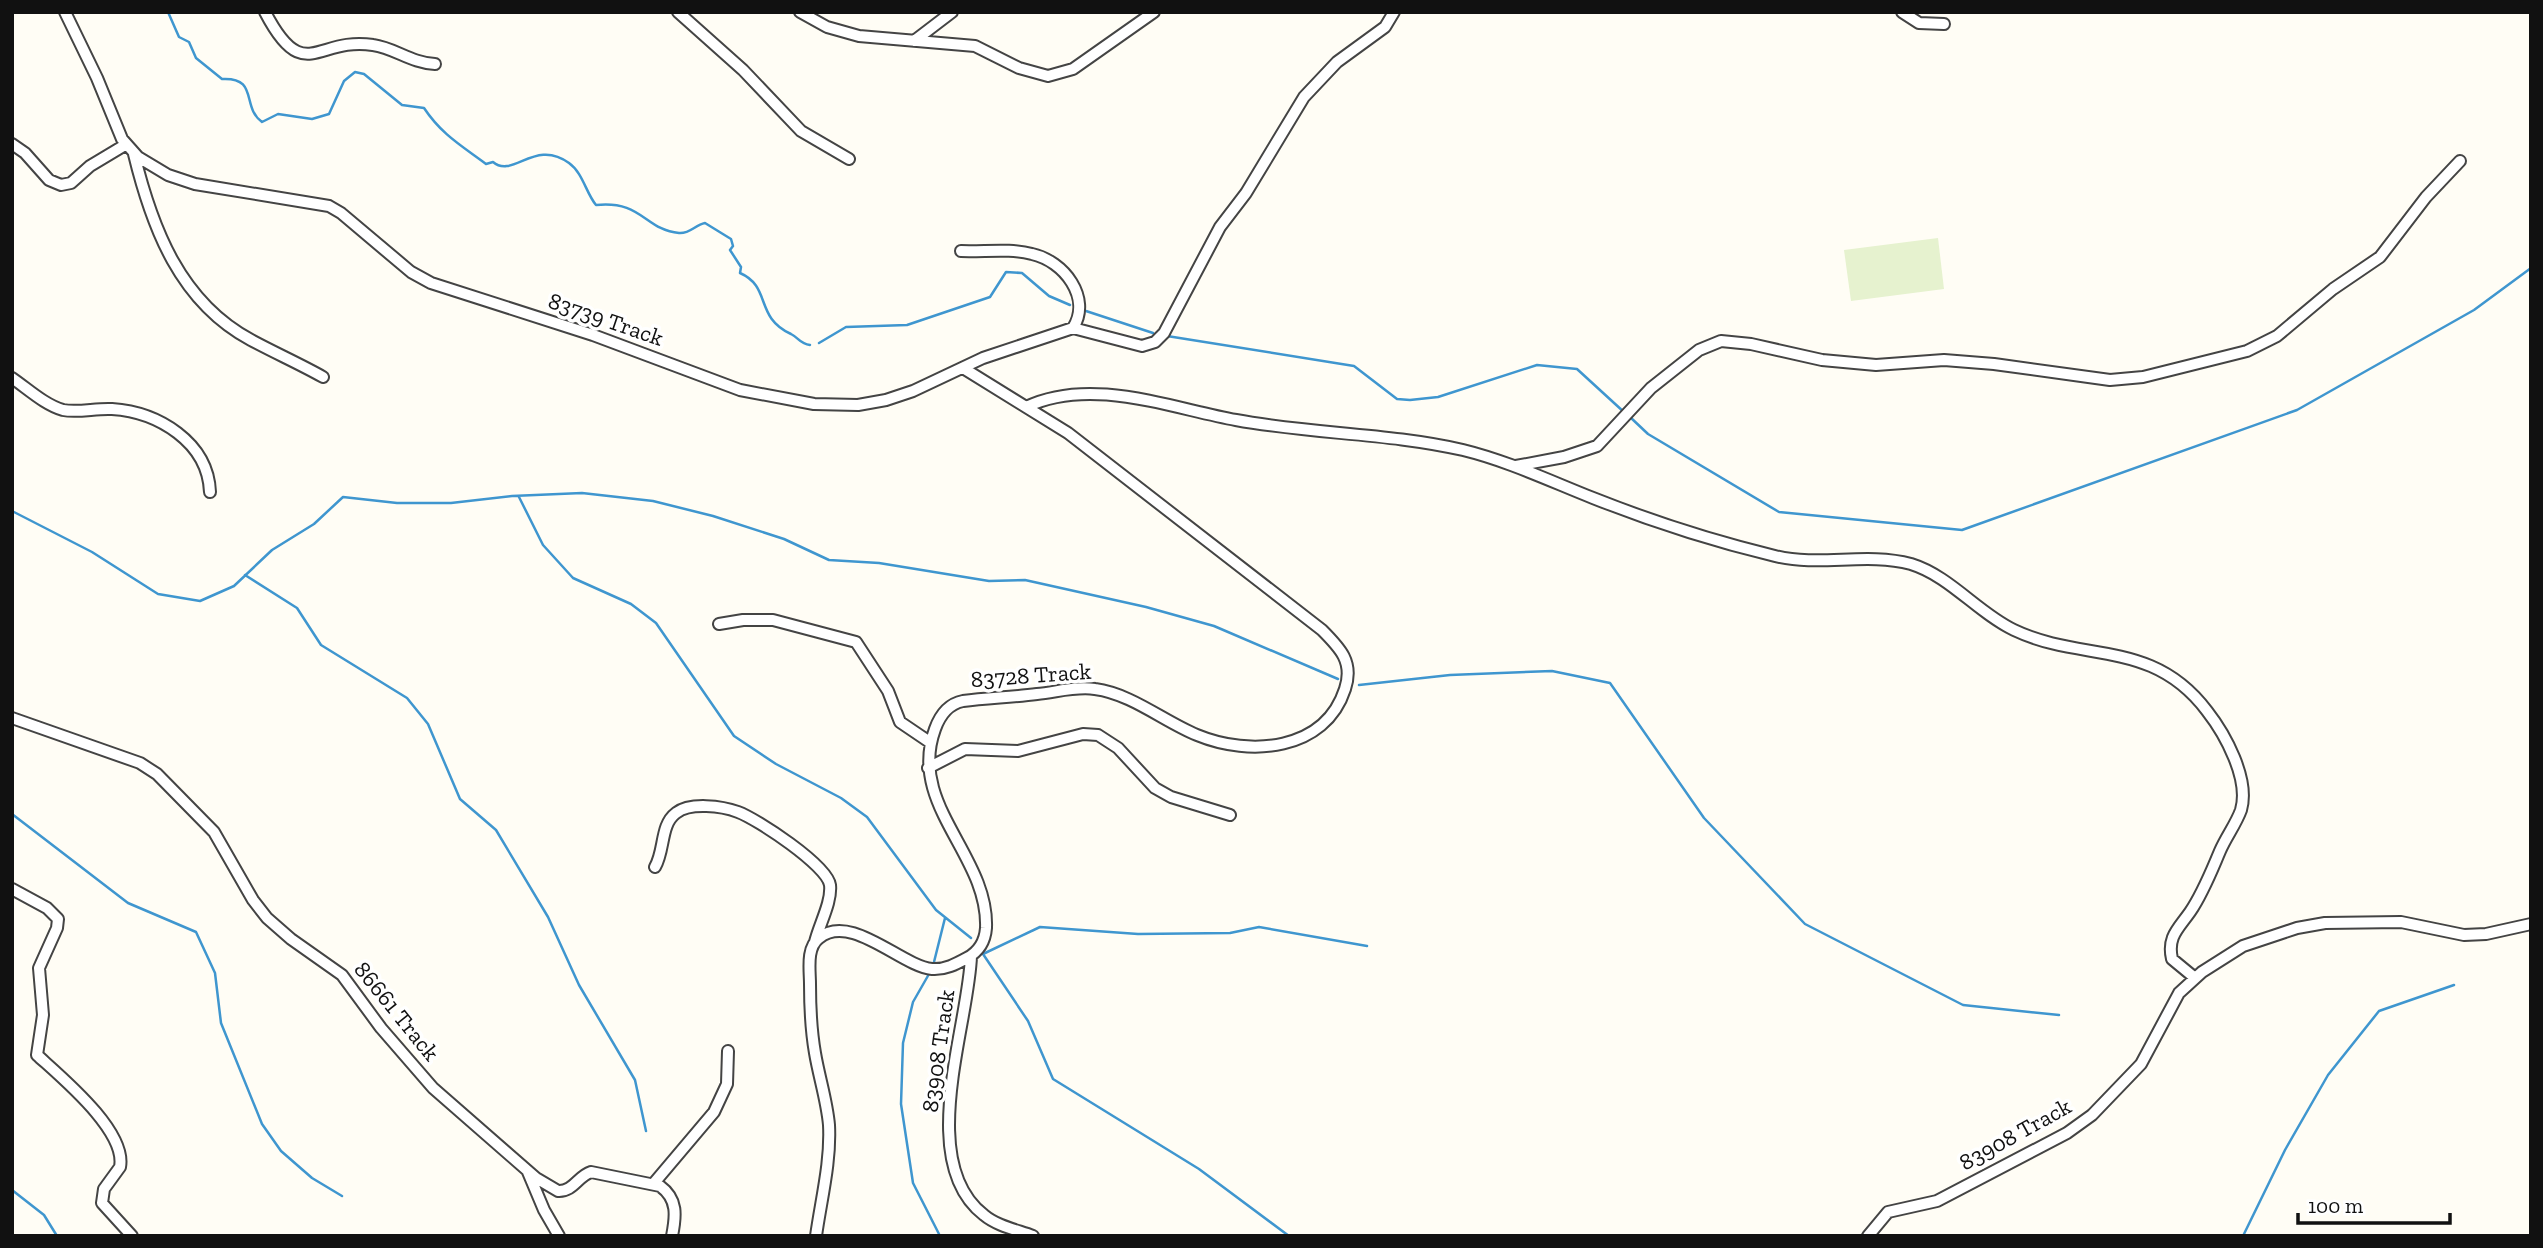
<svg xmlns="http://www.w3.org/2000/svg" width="2543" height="1248" viewBox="0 0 2543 1248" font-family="'Zilla Slab',serif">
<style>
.pitch{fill:#e6f2cf}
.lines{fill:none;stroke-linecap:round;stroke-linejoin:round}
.stream{stroke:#3f96cf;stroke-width:2.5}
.minor-casing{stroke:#444;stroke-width:14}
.minor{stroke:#fff;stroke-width:10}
.labels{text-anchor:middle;stroke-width:7;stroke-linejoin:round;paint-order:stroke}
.street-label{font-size:23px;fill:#111;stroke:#fff}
</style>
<rect width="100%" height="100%" fill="#fffdf5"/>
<path class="pitch" d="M1938,238L1944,289L1851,301L1844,250Z"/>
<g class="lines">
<path class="stream" d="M168,12L179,37L189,42L196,58L222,79C259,77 241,107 262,122L278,114L312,119L329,114L344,81L355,72L364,74L402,105L424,108C442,135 462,146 486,164L493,162C513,179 535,138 569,163C583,173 586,193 596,205C642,200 645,230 679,233C690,234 695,225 705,223L731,239L733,246L730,250L741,267L740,273C772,287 754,317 791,334C799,338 800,344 810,345
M1086,311L1153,333
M1167,336L1354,366L1397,399L1410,400L1438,397L1537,365L1577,369L1625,413
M819,343L846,327L907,325L990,297L1006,272L1022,273L1049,296L1070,305
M1630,417L1648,434L1779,512L1962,530L2297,410L2474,310L2531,268
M519,497L543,545L573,578L631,604L656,623L734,736L776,764L841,798L867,817L936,910L971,938
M12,511L92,552L158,594L200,601L234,586L272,550L314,524L343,497L397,503H451L512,496L582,493L653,501L713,516L784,539L829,560L879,563L989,581L1025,580L1146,607L1214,626L1338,679
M245,575L297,608L321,645L407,698L428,724L460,799L496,830L548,917L579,985L635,1080L646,1131
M1359,685L1450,675L1552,671L1610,683L1704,818L1805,924L1963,1005L2059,1015
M12,814L128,903L196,932L215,973L221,1023L262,1124L281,1151L312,1178L342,1196
M934,962L945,918
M929,974L913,1002L903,1043L901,1104L913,1183L940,1236
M12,1190L44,1215L57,1236
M1289,1236L1199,1169L1053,1079L1028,1021L983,954L1040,927L1138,934L1230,933L1259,927L1367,946
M2243,1236L2285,1150L2328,1075L2379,1011L2454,985"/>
<g class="minor-casing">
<path id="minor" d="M65,12L97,78L122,139L138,157L168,175L195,184L329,206L341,213L411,272L431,283L593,335L740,390L814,404L858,405L886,400L913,391L983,358L1073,328C1092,298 1064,261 1032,254C1010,248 984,252 961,251
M265,12C304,87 317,36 373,45C395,48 411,63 435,64
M678,12L743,70L801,131L849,159
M800,12L827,27L859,36L975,46L1019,68L1048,76L1073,69L1154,12
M1902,12L1919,23L1944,24
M914,41L952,12
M12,144L25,153L49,180L61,185L71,183L90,166L125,145
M134,154C152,228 180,302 251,340C275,353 300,364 323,377
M1073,328L1142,346L1155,342L1164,333L1220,227L1246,193L1304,97L1337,62L1385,27L1394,12
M12,378C28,389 45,405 63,410C78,413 96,408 112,409C158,412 208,442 210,492
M1026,407C1091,376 1170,408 1236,420C1310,434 1390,433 1463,450C1508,461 1550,481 1593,498C1651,521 1713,541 1775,556C1820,567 1866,552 1911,564C1950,576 1978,613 2014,630C2083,663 2152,638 2207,711C2225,734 2250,779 2241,810C2236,824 2226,837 2220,851C2211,872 2203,893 2190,912C2178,929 2167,937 2172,959L2195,978
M1516,466L1564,457L1597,446L1651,388L1699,350L1721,341L1751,344L1822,360L1876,365L1944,360L1994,364L2110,380L2143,377L2247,351L2277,336L2333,289L2380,257L2426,197L2460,161
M719,624L743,620H773L856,642L888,691L900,722L931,743
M12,718L140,763L157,774L214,832L253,900L267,918L291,939L342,975L381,1028L433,1088L536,1178L558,1191C573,1192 578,1176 591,1172L660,1186C678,1199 676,1216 672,1236
M928,768L965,749L1018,751L1083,734L1098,735L1118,748L1155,788L1171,797L1230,815
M655,867C665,850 660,825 676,813C690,802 722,806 738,812C757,819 827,865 830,885C832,902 819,925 815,942
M12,889L47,908L58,919L57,928L39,968L43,1015L37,1055C61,1077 127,1131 120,1167L104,1189L102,1203L132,1236
M971,956C969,1025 915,1162 984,1215C997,1226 1017,1230 1033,1236
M528,1172L544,1210L559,1236
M654,1183L714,1112L727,1084L728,1051
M816,1236C821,1200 831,1162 829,1125C827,1101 819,1077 815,1053C811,1030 810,1007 810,984C810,970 806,948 819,938C851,912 901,966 932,969C945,970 956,964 967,958C978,952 985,942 986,928C989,855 907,805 935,729C940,715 948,704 963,701C988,698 1013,697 1037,694C1057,692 1076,686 1095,689C1132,694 1163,721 1197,735C1250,757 1325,751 1345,689C1354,662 1340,648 1322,630L1068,433L963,368
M1868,1236L1888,1212L1937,1201L2067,1133L2092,1115L2141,1064L2179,993L2202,972L2243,946L2297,928L2325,923L2401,922L2464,935L2486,934L2531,924"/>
</g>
<use href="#minor" class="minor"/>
</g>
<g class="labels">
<g class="street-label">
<text transform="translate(606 319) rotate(19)" y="8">83739 Track</text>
<text transform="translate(1031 675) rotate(-4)" y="8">83728 Track</text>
<text transform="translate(397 1011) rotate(51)" y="8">86661 Track</text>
<text transform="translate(938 1051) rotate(-82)" y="8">83908 Track</text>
<text transform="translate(2015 1134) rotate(-29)" y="8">83908 Track</text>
</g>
</g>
<rect width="2543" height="1248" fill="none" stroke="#111111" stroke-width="28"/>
<path d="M2298 1213v10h152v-10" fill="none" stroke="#111111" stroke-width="3.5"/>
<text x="2308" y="1213" font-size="21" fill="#111111" stroke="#ffffff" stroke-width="5" paint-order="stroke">100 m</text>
</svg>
